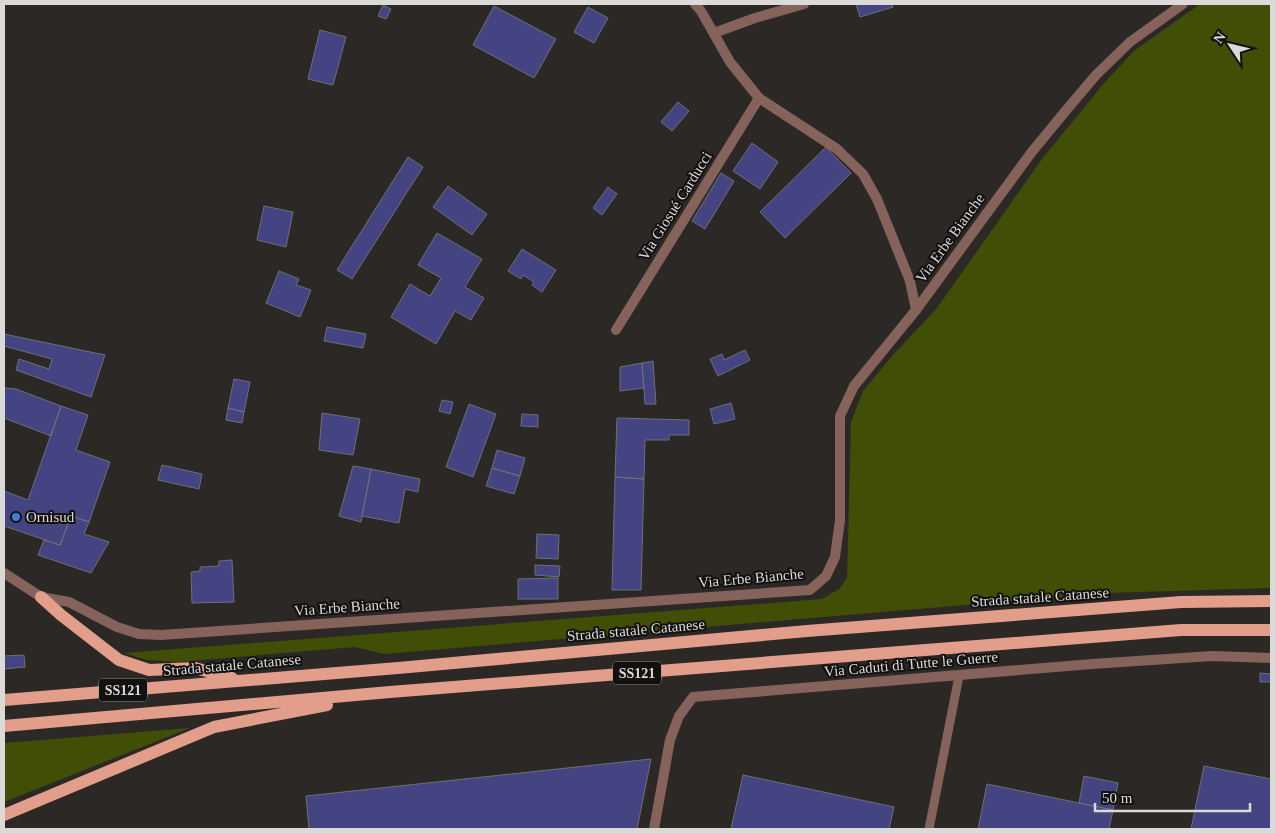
<svg xmlns="http://www.w3.org/2000/svg" width="1275" height="833" viewBox="0 0 1275 833" font-family="Georgia,serif">
<style>
.green{fill:#404e06}
.building{fill:#444483;stroke:#6f6f73}
.lines{fill:none;stroke-linecap:round;stroke-linejoin:round}
.service{stroke:#85635a;stroke-width:9}
.minor{stroke:#85635a;stroke-width:10}
.tertiary{stroke:#85635a;stroke-width:10}
.primary{stroke:#e29d8b;stroke-width:12}
.shop-dot{fill:#3f7fe0;stroke:#121110;stroke-width:2}
.labels{text-anchor:middle;stroke-width:4;stroke-linejoin:round;paint-order:stroke}
.shield{fill:#121110;stroke:#9f9e9c;stroke-width:1}
.shield-label{font-size:14px;font-weight:bold;fill:#dcdad8}
.street-label{font-size:15px;fill:#dcdad8;stroke:#121110}
.poi-label{font-size:15px;fill:#dcdad8;stroke:#121110;text-anchor:start}
</style>
<rect width="100%" height="100%" fill="#2b2826"/>
<path class="green" d="M1200,4H1271V588L1108,593L384,654L355,647L178,662L147,660L124,653L822,599L839,589L847,578L851,422L863,391L892,356L937,308L1042,159L1105,82L1135,50Z
M190,728L4,802V743Z"/>
<path class="building" d="M856,4H892L893,7L860,17Z
M383,5L391,9L386,19L378,16Z
M494,6L556,39L534,78L473,45Z
M588,7L608,18L594,43L574,32Z
M320,30L346,37L333,85L308,79Z
M678,102L689,111L672,131L661,122Z
M752,143L778,162L760,189L733,171Z
M826,147L851,173L785,238L760,212Z
M408,157L423,167L352,279L337,270Z
M721,173L734,181L705,229L692,221Z
M448,186L487,214L472,235L433,207Z
M608,187L617,194L602,215L593,208Z
M264,206L293,212L286,247L257,240Z
M437,233L482,259L465,287L484,298L471,320L455,311L436,344L391,317L410,284L430,296L441,278L418,265Z
M522,249L556,270L542,292L532,285L534,282L523,275L521,279L508,271Z
M279,271L299,279L296,285L311,290L300,317L266,303Z
M327,327L366,334L363,348L324,341Z
M4,334L105,355L91,397L16,370L19,359L49,369L52,359L4,346Z
M745,350L750,360L718,376L710,359L722,354L724,360Z
M653,361L656,404H645L642,363Z
M642,363L644,388L620,391V367Z
M234,379L250,382L244,412L228,408Z
M4,388L16,389L61,406L51,436L4,418Z
M442,400L453,402L450,414L439,411Z
M731,403L735,419L714,424L710,409Z
M469,404L496,414L473,477L446,467Z
M61,406L88,415L76,450L110,462L89,522L71,516L60,545L4,526V491L28,500Z
M228,408L244,412L242,423L226,420Z
M322,413L360,419L353,455L319,450Z
M522,414L538,415V427L521,426Z
M617,418L689,420V435H669V440H645L644,479L615,477Z
M497,450L525,458L520,476L492,468Z
M162,465L202,474L199,489L158,480Z
M353,466L371,469L361,522L339,516Z
M492,468L520,476L514,494L486,486Z
M371,469L420,479L418,492L405,489L399,523L362,516Z
M615,477L644,479L641,590H612Z
M71,516L89,522L84,534L109,542L91,573L38,555L44,540L60,545Z
M537,534L559,535L558,559L536,558Z
M232,560L234,602L192,603L191,572L200,571V567L219,566V561Z
M535,565L560,566L559,577L535,575Z
M558,578V599H518V579Z
M24,655L25,667L4,669V656Z
M1260,673L1271,674V682H1260Z
M651,759L637,829H309L306,796Z
M1204,766L1271,779V829H1191Z
M743,775L894,807L889,829H731Z
M1084,776L1118,783L1113,810L1079,803Z
M987,784L1113,810L1109,829H978Z"/>
<g class="lines">
<path class="service" d="M929,829L959,676"/>
<path class="minor" d="M695,4L701,11L730,62L759,98L837,149L863,174L877,199L910,281L916,310
M714,33L755,18L804,4
M616,330L759,98
M654,829L670,740L679,716L693,697L1092,664L1212,656L1271,658"/>
<path class="tertiary" d="M4,573L41,597L69,602L117,627L139,634L161,635L810,590L826,576L835,557L840,520V416L854,386L916,310L1031,153L1068,108L1096,75L1130,42L1183,4"/>
<path class="primary" d="M41,597L61,615L119,660L149,670L195,668L232,678
M4,700L398,668L807,631L1181,602L1271,601
M4,726L390,692L1181,630H1271
M4,815L214,727L327,705"/>
</g>
<circle class="shop-dot" cx="16" cy="517" r="5"/>
<g class="labels">
<g class="shield">
<rect x="613" y="661.5" width="48" height="23" rx="4"/>
<rect x="99" y="678.5" width="48" height="23" rx="4"/>
</g>
<g class="shield-label">
<text x="637" y="678">SS121</text>
<text x="123" y="695">SS121</text>
</g>
<g class="street-label">
<text transform="translate(675 206) rotate(-58)" y="5">Via Giosué Carducci</text>
<text transform="translate(950 238) rotate(-54)" y="5">Via Erbe Bianche</text>
<text transform="translate(751 578) rotate(-5)" y="5">Via Erbe Bianche</text>
<text transform="translate(1040 597) rotate(-4)" y="5">Strada statale Catanese</text>
<text transform="translate(347 607) rotate(-4)" y="5">Via Erbe Bianche</text>
<text transform="translate(636 630) rotate(-5)" y="5">Strada statale Catanese</text>
<text transform="translate(911 664) rotate(-5)" y="5">Via Caduti di Tutte le Guerre</text>
<text transform="translate(232 665) rotate(-5)" y="5">Strada statale Catanese</text>
</g>
<g class="poi-label">
<text x="26" y="522">Ornisud</text>
</g>
</g>
<rect width="1275" height="833" fill="none" stroke="#dcdad8" stroke-width="10"/>
<g transform="translate(1230 45) rotate(305)" stroke="#121110" stroke-width="4" paint-order="stroke">
<path d="M0-4L9 19L0 12L-9 19Z" fill="#dcdad8"/>
<text y="-8" font-size="14" font-weight="bold" text-anchor="middle" fill="#dcdad8">N</text>
</g>
<path d="M1095 803v8h155v-8" fill="none" stroke="#dcdad8" stroke-width="2.5"/>
<text x="1102" y="803" font-size="15" fill="#dcdad8" stroke="#121110" stroke-width="4" paint-order="stroke">50 m</text>
</svg>
